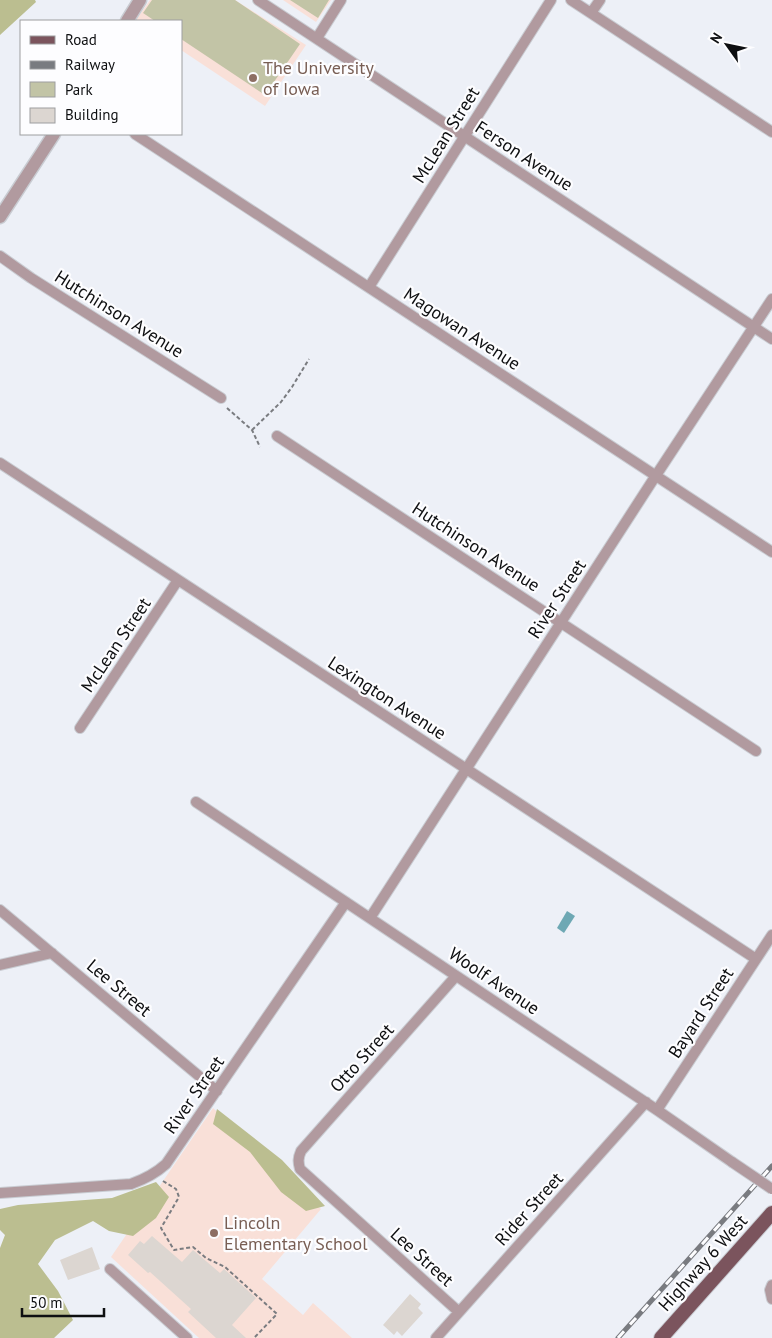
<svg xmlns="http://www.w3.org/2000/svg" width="772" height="1338" viewBox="0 0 772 1338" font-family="'PT Sans',sans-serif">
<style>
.education{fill:#f9e0d8}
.green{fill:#c2c4a6}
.forest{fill:#bbbe90}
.water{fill:#6ea8b4}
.building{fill:#dcd6d1}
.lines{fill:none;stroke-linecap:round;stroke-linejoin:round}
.minor-casing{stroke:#c9ccd2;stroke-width:12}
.tertiary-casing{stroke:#c9ccd2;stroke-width:15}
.primary-casing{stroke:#c9ccd2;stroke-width:16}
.path{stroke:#7a7c80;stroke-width:2;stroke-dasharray:4 2.5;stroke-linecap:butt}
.minor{stroke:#b19a9f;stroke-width:10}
.tertiary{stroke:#b19a9f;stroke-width:12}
.primary{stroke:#7b545d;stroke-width:14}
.rail-casing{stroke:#797b80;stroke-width:5}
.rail{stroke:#fdfdff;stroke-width:3;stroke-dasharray:9;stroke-linecap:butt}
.minor-bridge-casing{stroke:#c9ccd2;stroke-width:12;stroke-linecap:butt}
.minor-bridge{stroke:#b19a9f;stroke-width:10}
.education-dot{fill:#8d6e63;stroke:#fdfdff;stroke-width:2}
.labels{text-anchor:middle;stroke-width:4.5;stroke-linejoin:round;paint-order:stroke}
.education-label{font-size:18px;fill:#785e54;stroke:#fdfdff;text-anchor:start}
.street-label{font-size:18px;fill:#0e0f11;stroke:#fdfdff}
</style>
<rect width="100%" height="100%" fill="#edf0f7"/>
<path class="education" d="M150,0H235L306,45L265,106L181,50V21H138L136,20Z
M283,0H331L316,22Z
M213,1108L321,1209L262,1279L303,1315L313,1303L352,1338H199L111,1257Z"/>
<path class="green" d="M152,0H235L300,44L265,95L181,39V21H155L143,13Z
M290,0H329L318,18Z"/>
<path class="forest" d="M0,0H35L36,2L0,35Z
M217,1109L282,1160L325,1206L306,1211L281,1192L250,1152L213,1124Z
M156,1182L169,1197L156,1218L133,1236L109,1231L93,1221L55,1240L38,1264L58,1291L73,1320L54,1338H0V1248L5,1235L0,1230V1209L18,1205L112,1198Z"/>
<path class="water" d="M567,911L575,916L564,933L557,928Z"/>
<path class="building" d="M152,1236L182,1262L193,1250L220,1273L224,1269L256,1298L232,1325L246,1338H216L188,1312L191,1309L150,1272L148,1273L128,1255L140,1241L144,1244Z
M92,1247L100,1269L68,1280L60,1260Z
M410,1294L421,1304L418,1308L423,1313L402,1336L397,1331L394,1335L383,1325Z"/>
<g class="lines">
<g class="minor-casing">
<path id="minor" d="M258,0L772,339
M571,0L772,132
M591,13L600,0
M317,38L341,0
M135,134L772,552
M0,256L31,278L221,398
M369,287L551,0
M277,436L756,751
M0,463L756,959
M80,728L178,580
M196,802L657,1110L732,1162
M0,910L217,1091
M370,918L651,483L772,299
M0,965L52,953
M456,976L301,1151C298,1158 298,1162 300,1169L459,1312
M657,1110L772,935
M0,1193L131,1184C145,1179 155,1174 166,1164L346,902
M110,1269L187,1338
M772,1285L770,1290L772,1299
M436,1338L646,1102"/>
</g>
<g class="tertiary-casing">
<path id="tertiary" d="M127,21L140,0
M0,217L54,134"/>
</g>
<g class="primary-casing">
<path id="primary" d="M661,1338L772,1213"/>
</g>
<path class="path" d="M227,408L252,430L260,447
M252,430L281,402L292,387L309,359
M163,1181L176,1189L179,1197L161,1228L174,1250L193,1247L206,1258L225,1267L277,1314L254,1338"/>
<use href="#minor" class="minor"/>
<use href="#tertiary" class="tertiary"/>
<use href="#primary" class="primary"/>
<g class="rail-casing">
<path id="rail" d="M618,1338L772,1166"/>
</g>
<use href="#rail" class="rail"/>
<g class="minor-bridge-casing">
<path id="minor-bridge" d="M732,1162L772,1189"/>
</g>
<use href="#minor-bridge" class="minor-bridge"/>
</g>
<g class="education-dot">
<circle cx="253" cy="78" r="5"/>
<circle cx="214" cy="1233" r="5"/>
</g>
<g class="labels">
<g class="education-label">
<text x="263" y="74">The University<tspan x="263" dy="21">of Iowa</tspan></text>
<text x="224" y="1229">Lincoln<tspan x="224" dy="21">Elementary School</tspan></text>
</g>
<g class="street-label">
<text transform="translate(446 135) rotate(-58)" y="6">McLean Street</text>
<text transform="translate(524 156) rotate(33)" y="6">Ferson Avenue</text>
<text transform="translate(119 314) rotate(32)" y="6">Hutchinson Avenue</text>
<text transform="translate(462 329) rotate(33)" y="6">Magowan Avenue</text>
<text transform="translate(476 547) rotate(33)" y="6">Hutchinson Avenue</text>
<text transform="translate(557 599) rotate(-57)" y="6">River Street</text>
<text transform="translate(116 645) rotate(-56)" y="6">McLean Street</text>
<text transform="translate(387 698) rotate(33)" y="6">Lexington Avenue</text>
<text transform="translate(494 981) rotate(34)" y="6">Woolf Avenue</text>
<text transform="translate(119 988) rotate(40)" y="6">Lee Street</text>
<text transform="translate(701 1013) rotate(-57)" y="6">Bayard Street</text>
<text transform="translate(362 1058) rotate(-48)" y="6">Otto Street</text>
<text transform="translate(194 1095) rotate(-55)" y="6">River Street</text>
<text transform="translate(529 1209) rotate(-48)" y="6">Rider Street</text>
<text transform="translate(422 1257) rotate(42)" y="6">Lee Street</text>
<text transform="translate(703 1263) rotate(-48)" y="6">Highway 6 West</text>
</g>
</g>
<rect x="20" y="20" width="162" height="115" fill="#fdfdff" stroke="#9d9ea0"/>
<rect x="30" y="36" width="25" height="8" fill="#7b545d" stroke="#9d9ea0"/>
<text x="65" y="45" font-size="15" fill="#0e0f11">Road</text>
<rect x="30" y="61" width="25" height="8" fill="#797b80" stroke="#9d9ea0"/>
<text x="65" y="70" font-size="15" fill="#0e0f11">Railway</text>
<rect x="30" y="82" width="25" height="15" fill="#c2c4a6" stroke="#9d9ea0"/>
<text x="65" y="95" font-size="15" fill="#0e0f11">Park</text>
<rect x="30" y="108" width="25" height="15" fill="#dcd6d1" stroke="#9d9ea0"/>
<text x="65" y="120" font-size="15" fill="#0e0f11">Building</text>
<g transform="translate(727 45) rotate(303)" stroke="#fdfdff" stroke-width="4" paint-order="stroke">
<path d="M0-4L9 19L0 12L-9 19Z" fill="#0e0f11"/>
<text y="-8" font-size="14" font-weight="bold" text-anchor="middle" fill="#0e0f11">N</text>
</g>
<path d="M22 1308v8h82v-8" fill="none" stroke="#0e0f11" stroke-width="2.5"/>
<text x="30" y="1308" font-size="15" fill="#0e0f11" stroke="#fdfdff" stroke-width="4" paint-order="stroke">50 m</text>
</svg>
